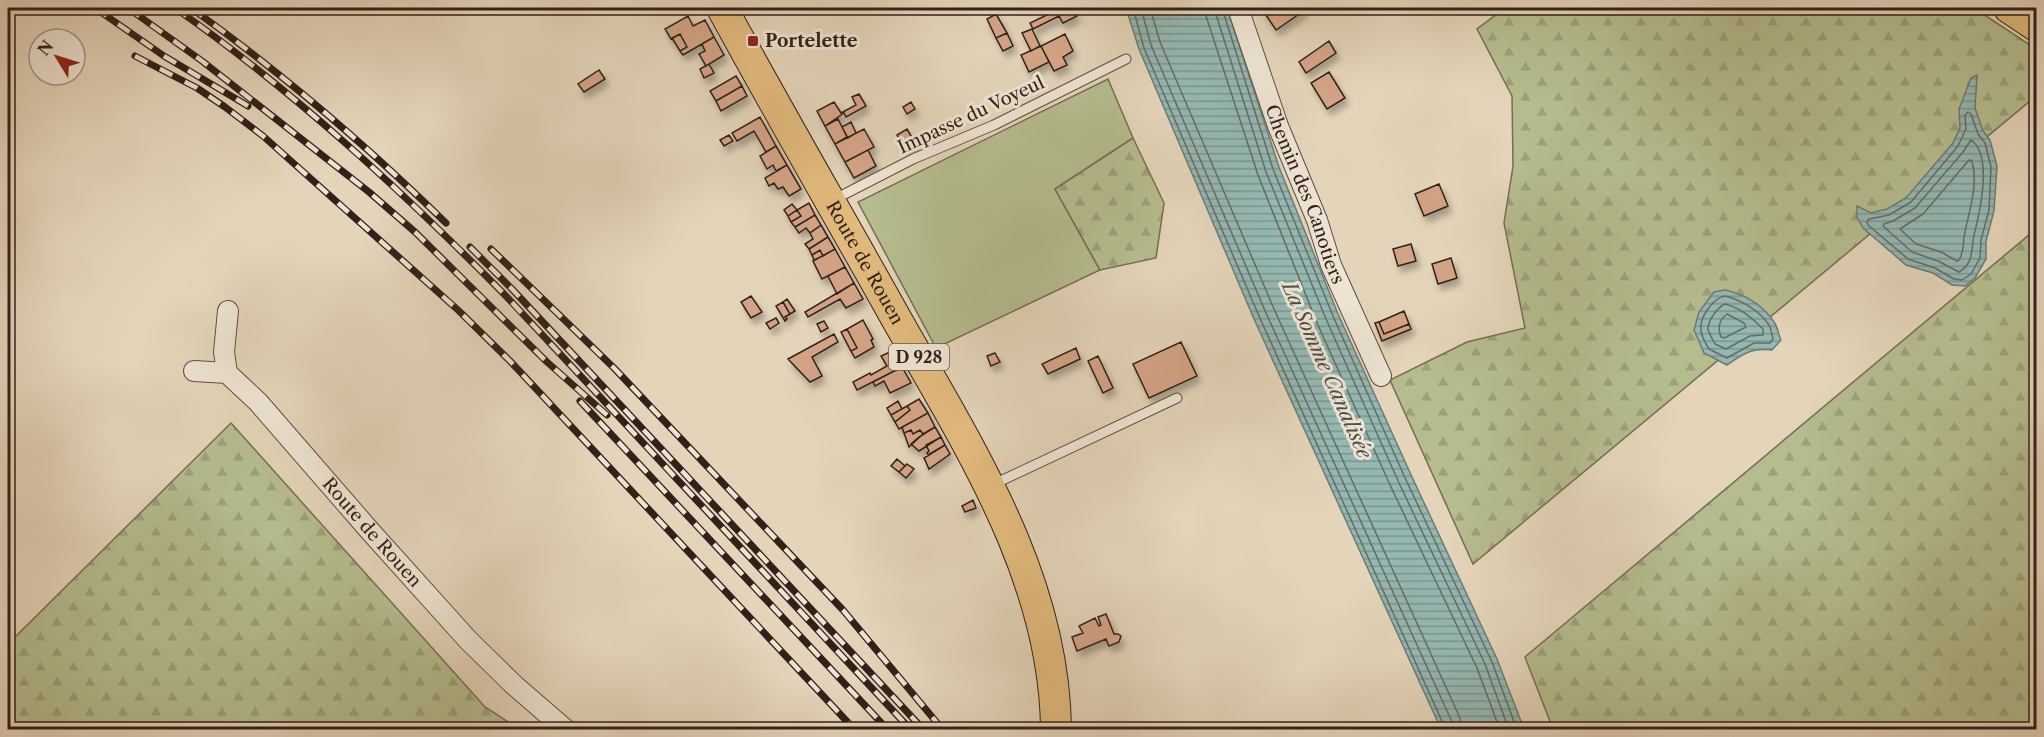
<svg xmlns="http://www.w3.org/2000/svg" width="2044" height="737" viewBox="0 0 2044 737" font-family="'Libre Caslon Text',serif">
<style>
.green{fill:#b5bc8e;stroke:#746e54;stroke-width:1.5}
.forest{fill:url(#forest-firs);stroke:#746e54;stroke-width:1.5}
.water{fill:url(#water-rules);stroke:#6d7b75;stroke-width:1.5}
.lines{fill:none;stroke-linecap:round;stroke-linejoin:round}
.shore{stroke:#646c66;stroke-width:1.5}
.building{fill:#d3a385;stroke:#322019;stroke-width:1.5;filter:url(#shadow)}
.service-casing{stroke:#5e4d41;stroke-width:11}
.minor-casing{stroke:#5e4d41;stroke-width:22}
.primary-casing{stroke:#322019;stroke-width:32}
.service{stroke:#ede3d2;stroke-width:9}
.minor{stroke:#ede3d2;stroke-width:20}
.primary{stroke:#e2ba7c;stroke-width:30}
.rail-casing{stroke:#322019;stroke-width:7}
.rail{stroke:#ede3d2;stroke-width:4.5;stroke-dasharray:14;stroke-linecap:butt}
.poi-dot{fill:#8f2418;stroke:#ede3d2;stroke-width:2}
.labels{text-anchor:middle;stroke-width:6;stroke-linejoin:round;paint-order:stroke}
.shield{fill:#ede3d2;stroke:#6a5a50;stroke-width:1.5}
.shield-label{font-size:16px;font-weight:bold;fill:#322019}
.poi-label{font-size:18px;font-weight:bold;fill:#322019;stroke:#ede3d2;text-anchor:start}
.street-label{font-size:18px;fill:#322019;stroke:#ede3d2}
.water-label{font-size:20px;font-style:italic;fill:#504e47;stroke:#ede3d2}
</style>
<defs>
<pattern id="forest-firs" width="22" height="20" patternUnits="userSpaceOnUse" patternTransform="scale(1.5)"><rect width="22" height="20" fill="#b5bc8e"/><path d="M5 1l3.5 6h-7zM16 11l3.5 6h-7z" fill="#9ca17a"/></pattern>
<pattern id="water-rules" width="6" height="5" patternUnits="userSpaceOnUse" patternTransform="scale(1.5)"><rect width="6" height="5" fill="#95b8b2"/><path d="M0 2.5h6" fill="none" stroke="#7a9590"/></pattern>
<filter id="shadow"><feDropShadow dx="3.5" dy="6" stdDeviation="3" flood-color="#0004"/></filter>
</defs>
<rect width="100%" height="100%" fill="#e4d4b9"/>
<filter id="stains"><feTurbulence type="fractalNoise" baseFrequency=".00333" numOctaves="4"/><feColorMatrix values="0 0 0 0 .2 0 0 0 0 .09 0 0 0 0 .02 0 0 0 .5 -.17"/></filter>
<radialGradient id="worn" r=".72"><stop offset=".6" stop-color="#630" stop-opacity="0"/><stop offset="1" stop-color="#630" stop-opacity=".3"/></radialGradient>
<path class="green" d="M1108,79L1133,138L1055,189L1100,270L936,348L858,202Z"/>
<path class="forest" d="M1505,8H1974L2036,49V96L1473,564L1390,380L1467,342L1525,328L1504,223L1513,166L1512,96L1477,29Z
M1133,138L1164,203L1156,258L1100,270L1055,189Z
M2036,229V729H1553L1525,657Z
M231,423L485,707L519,729H8V644Z"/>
<path class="water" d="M1126,8H1227L1279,167L1338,314L1412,477L1497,659L1524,729H1441L1254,319L1139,49Z
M1977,75L1975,108L1983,131L1990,140L1997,166L1994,211L1986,241V259L1975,278L1965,286L1952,285L1933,273L1906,265L1863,228L1857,217V206L1871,213L1887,209L1906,198L1953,143L1960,128L1959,109L1971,78Z
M1725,290C1744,294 1763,305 1774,322C1778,327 1778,334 1781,340L1772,350C1751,348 1744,353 1727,365L1704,353L1694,330L1699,312L1714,292Z"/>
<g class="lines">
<path class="shore" d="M1133,8L1144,48L1259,316L1446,730
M1141,8L1151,45L1266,313L1452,722L1453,730
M1150,8L1160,42L1274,309L1460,718L1462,730
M1205,8L1206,16L1258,175L1317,323L1391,487L1477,668L1500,730
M1214,8L1266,172L1326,319L1399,483L1485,664L1509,730
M1222,8L1273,169L1333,316L1406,480L1492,662L1517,730
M1968,112L1971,114L1978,134L1985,143L1991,167L1989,210L1981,240L1980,258L1971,274L1962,280L1954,279L1935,268L1908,259L1868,225L1867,222L1869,219L1889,215L1911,202L1958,146L1966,129L1965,115Z
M1971,140C1993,155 1980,212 1974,235C1971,249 1974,264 1959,272L1938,261L1912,252L1883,226L1884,224L1893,221L1915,208L1963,152Z
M1969,160L1972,161C1979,187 1968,213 1964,237C1963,246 1964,252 1959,260L1957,261L1941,252L1916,244L1900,229L1923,214Z
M1725,296C1741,300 1759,310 1769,325C1771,329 1772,334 1773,339L1770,343H1754L1727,358L1709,349C1706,344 1701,336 1701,330C1699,318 1713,298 1725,296Z
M1725,304C1741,308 1752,318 1763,329V335L1750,336L1726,349L1715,344C1713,340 1709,334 1708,329C1708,320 1718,307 1725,304Z
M1727,314L1744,323L1746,327L1724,338L1721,337C1717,327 1719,320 1727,314Z"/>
</g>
<path class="building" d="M1061,8H1072L1077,16L1063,23L1059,16L1033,29L1030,23Z
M1264,8H1303L1305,10L1276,30L1262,9Z
M996,14L1007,33L996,38L987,19Z
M688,16L693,26L705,20L714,37L683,55L680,51L687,47L680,34L671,39L665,29Z
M1032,29L1040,46L1031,51L1022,33Z
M1007,33L1013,46L1003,51L996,38Z
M680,34L687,47L680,51L672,38Z
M1065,34L1073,51L1063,57L1067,65L1054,71L1041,46Z
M714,37L724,55L706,66L699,54L705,51L702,44Z
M1329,41L1336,53L1306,73L1299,62Z
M1041,46L1049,62L1029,72L1021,55Z
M709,64L714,73L704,78L700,69Z
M599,70L605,79L584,92L578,84Z
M1329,72L1345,98L1327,109L1311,83Z
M736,76L742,86L716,101L710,91Z
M742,86L747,96L721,111L716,101Z
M859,94L866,106L846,117L844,113L825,126L817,111L834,102L841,113L856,105L852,97Z
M911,102L915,109L907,114L903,107Z
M760,117L776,146L766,152L754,131L737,141L732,133Z
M838,119L847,137L835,144L825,126Z
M851,122L856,133L848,138L842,127Z
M864,129L874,147L845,162L835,144Z
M907,129L918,148L908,153L897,135Z
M729,135L733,141L724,146L720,140Z
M776,146L787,165L776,171L773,165L767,169L760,156Z
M868,150L876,166L854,178L845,162Z
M787,165L801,189L789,196L783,187L778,189L774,183L769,186L765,178Z
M1439,184L1448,206L1424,216L1415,194Z
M809,203L815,215L795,227L791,222L801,216L797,210Z
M792,204L797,210L788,216L784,210Z
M797,210L801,216L791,222L788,216Z
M815,215L821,225L810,233L806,228L799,233L795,227Z
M821,225L828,237L809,249L805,244L813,239L810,233Z
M828,237L835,249L823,256L820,250L812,255L809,249Z
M1411,244L1416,261L1398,266L1393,249Z
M835,249L845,267L822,279L813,261Z
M820,250L823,256L814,260L812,255Z
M1451,258L1457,278L1438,284L1432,264Z
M845,267L854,283L837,294L828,276Z
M854,283L863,299L846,308L840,299L808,317L805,312Z
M751,296L762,312L751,318L741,302Z
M787,299L795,311L790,314L783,302Z
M783,302L790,314L785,317L787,319L785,321L776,306Z
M1404,311L1409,324L1384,334L1379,322Z
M776,318L779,323L770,329L766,323Z
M863,320L873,339L871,340L874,347L855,358L851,351L857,348L847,329Z
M824,321L828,328L821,332L817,324Z
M1379,322L1384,334L1409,324L1411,329L1382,341L1375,323Z
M847,329L857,348L851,351L841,332Z
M834,334L838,342L812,357L822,376L810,382L788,359Z
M1181,342L1197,376L1149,398L1133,364Z
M1076,348L1080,359L1048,374L1042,364Z
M892,351L902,367L857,390L853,382L870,373L871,375L887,366L881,356Z
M995,353L1000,362L991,366L987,356Z
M1098,356L1113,388L1103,393L1088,361Z
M902,367L911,383L890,393L884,381L875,386L873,382Z
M919,399L928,413L899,429L895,422L910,410L907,406Z
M898,401L902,409L891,415L887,408Z
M907,406L910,410L895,422L891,415Z
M928,413L935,427L923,434L920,430L913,434L911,430L904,433L902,427Z
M935,427L941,437L919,451L911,444L919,437Z
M911,430L913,434L920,430L923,434L909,447L904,433Z
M941,437L945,445L928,455L927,453L929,451L926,445Z
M945,445L950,454L929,469L924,458Z
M897,459L905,466L899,472L891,466Z
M907,464L914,469L906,478L899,472Z
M973,500L976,508L965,512L962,506Z
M1106,614L1114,634H1118L1121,636L1119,642L1109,646L1106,639L1077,651L1072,637L1083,633L1079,626L1095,618L1099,626L1101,625L1098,617Z"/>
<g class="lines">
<g class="service-casing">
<path id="service" d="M833,200L913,159L994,125L1126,59
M992,485L1177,398"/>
</g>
<g class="minor-casing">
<g id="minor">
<path id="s1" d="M1238,8L1278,126L1317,220L1331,265L1381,376"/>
<path id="s2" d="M228,311L224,352L227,373L258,402L370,531L468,640L514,685L566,730"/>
<path d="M194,371L227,373"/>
</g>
</g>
<g class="primary-casing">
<g id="primary">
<path id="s3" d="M722,8C779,113 839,216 897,320C969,447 1055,578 1056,730"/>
<path d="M2009,8L2036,26"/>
</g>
</g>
<use href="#service" class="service"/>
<use href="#minor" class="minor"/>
<use href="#primary" class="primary"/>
<g class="rail-casing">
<path id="rail" d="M95,8L164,56L248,106
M128,8L202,61L369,192L415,232L547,362L607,415
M175,8C295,92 402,191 505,295L911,730
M191,8C282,73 366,145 446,223
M135,56L197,88L225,107L263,136L458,310L510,361L855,730
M470,247L512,289L924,730
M491,249L614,368L843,610L943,730
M580,401L888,730"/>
</g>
<use href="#rail" class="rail"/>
</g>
<rect class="poi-dot" x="747" y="35" width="12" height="12" rx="3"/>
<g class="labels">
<rect class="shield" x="889" y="344" width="60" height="26" rx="4.5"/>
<g class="shield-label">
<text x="919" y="363">D 928</text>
</g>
<g class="poi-label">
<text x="765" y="47">Portelette</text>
</g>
<g class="street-label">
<text transform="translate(971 115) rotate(-25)" y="6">Impasse du Voyeul</text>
<text dy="6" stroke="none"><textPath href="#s1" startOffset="198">Chemin des Canotiers</textPath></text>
<text dy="6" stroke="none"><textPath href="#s3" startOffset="292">Route de Rouen</textPath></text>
<text dy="6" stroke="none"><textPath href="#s2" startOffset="278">Route de Rouen</textPath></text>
</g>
<g class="water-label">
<text transform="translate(1327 370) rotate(66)" y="7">La Somme Canalisée</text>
</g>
</g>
<rect width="2044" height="737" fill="none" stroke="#e4d4b9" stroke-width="30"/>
<rect x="9" y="9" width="2026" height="719" fill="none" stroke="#322019" stroke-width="3"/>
<rect x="15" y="15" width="2014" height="707" fill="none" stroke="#322019" stroke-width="1.5"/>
<g transform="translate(57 57) rotate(308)"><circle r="28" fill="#ede3d2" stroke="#a29588" stroke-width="1.5"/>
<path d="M0-4.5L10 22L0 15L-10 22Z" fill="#8f2418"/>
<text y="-9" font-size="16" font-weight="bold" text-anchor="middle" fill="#322019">N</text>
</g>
<rect width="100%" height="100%" filter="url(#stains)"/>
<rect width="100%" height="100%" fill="url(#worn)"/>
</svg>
